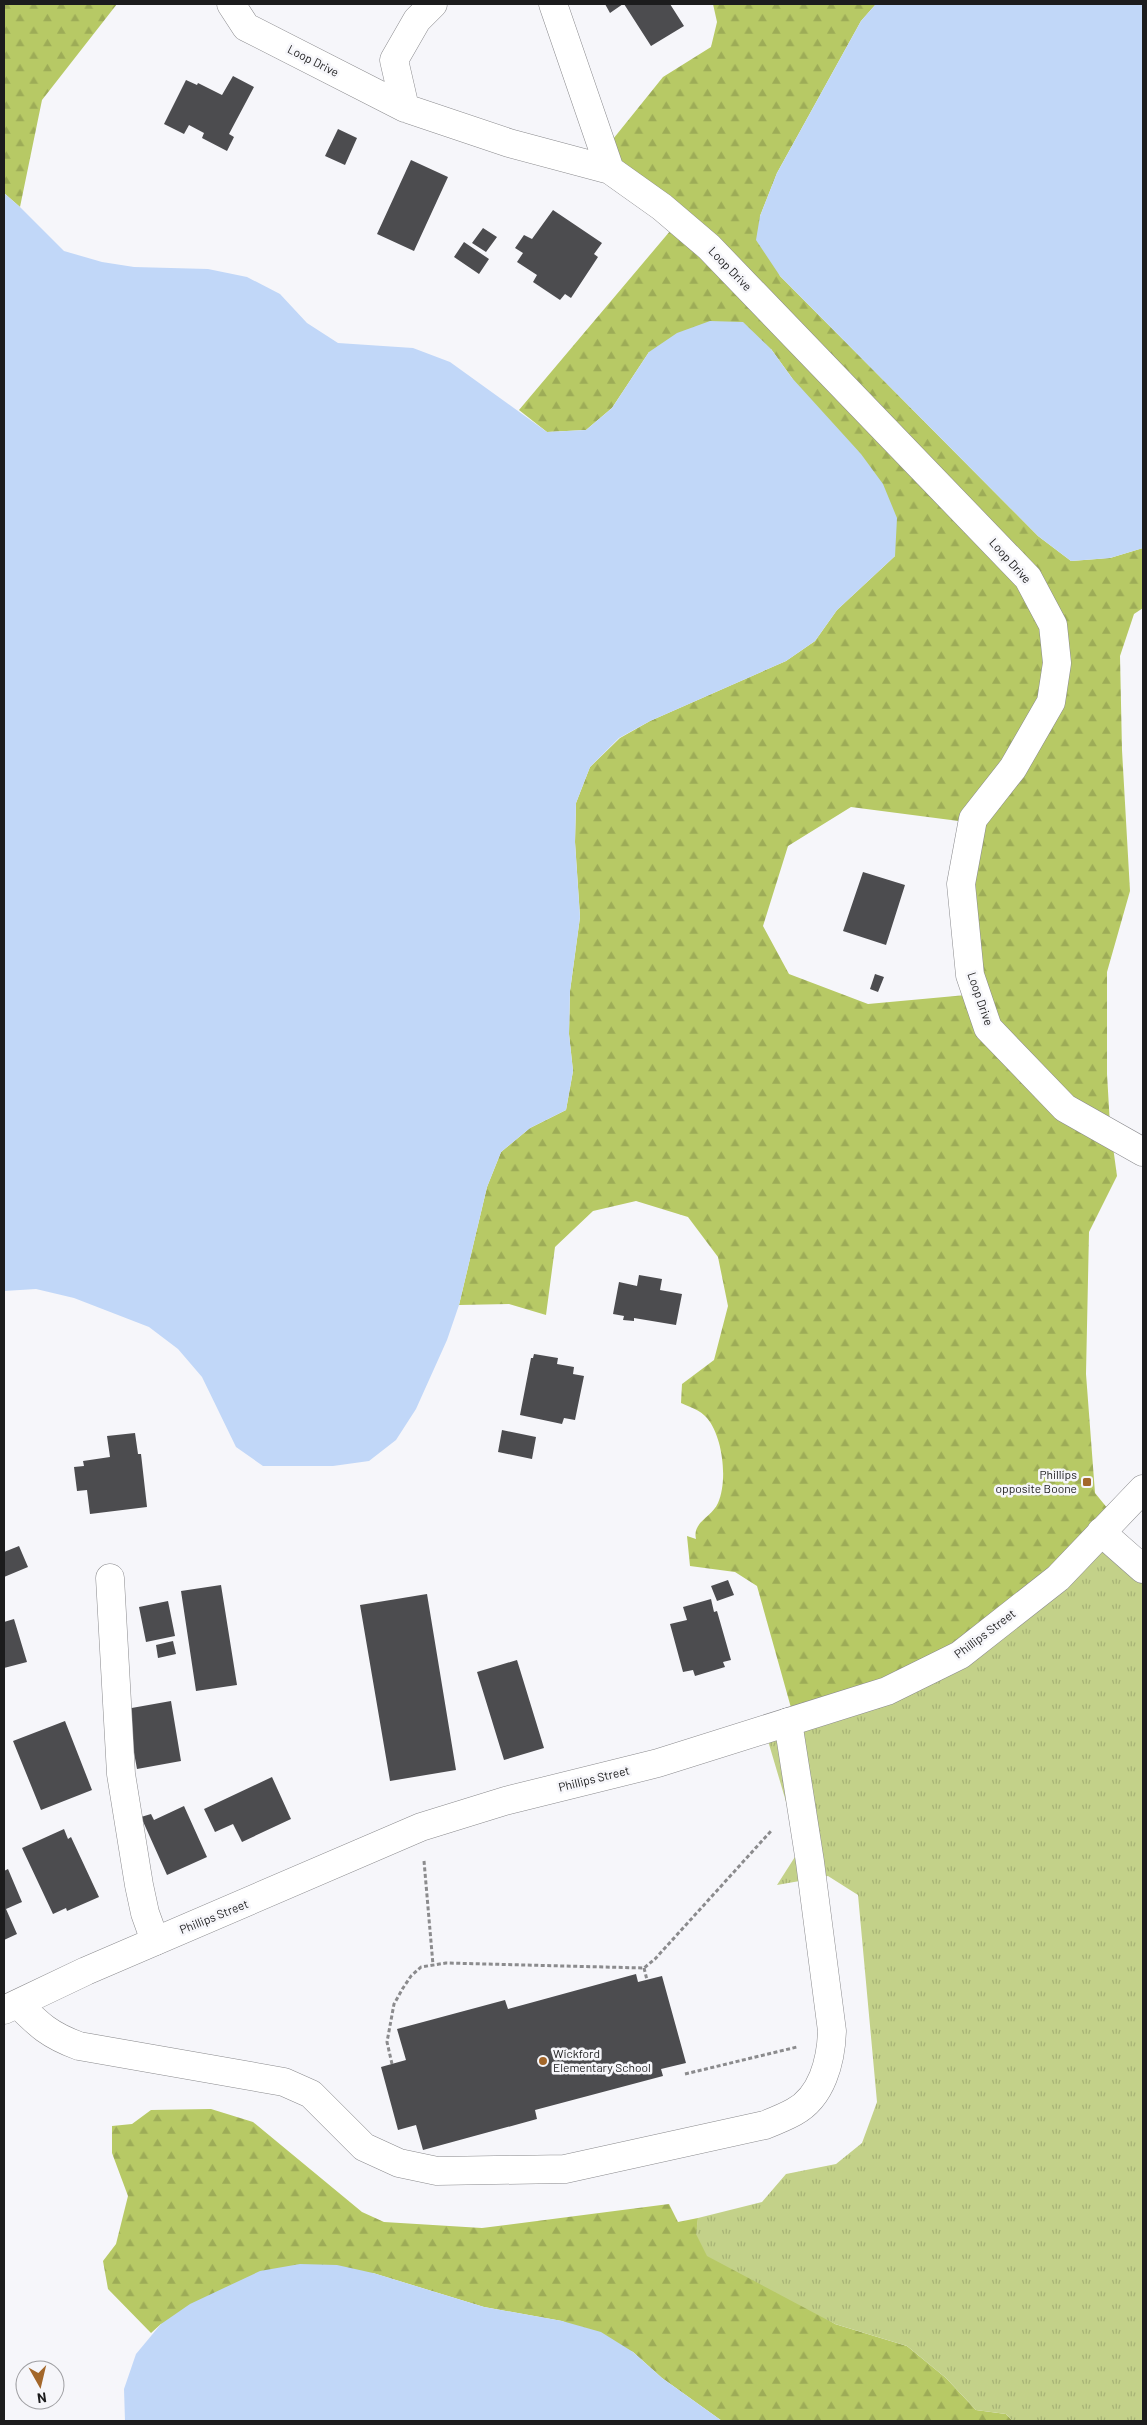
<svg xmlns="http://www.w3.org/2000/svg" width="1147" height="2425" viewBox="0 0 1147 2425" font-family="Barlow,sans-serif">
<style>
.forest{fill:url(#forest-firs);fill-rule:evenodd}
.park{fill:url(#park-tufts)}
.water{fill:#c1d7f8}
.building{fill:#4c4c4f}
.lines{fill:none;stroke-linecap:round;stroke-linejoin:round}
.minor-casing{stroke:#8a8a8d;stroke-width:29}
.major-casing{stroke:#8a8a8d;stroke-width:29}
.path{stroke:#8b8b8d;stroke-width:3;stroke-dasharray:4 2.5;stroke-linecap:butt}
.minor{stroke:#fff;stroke-width:28}
.major{stroke:#fff;stroke-width:28}
.poi-dot{fill:#a3672a;stroke:#f6f6fa;stroke-width:2}
.labels{text-anchor:middle;stroke-width:5;stroke-linejoin:round;paint-order:stroke}
.street-label{font-size:12px;fill:#1c1c1d;stroke:#f6f6fa}
.poi-label{font-size:12px;fill:#1c1c1d;stroke:#f6f6fa;text-anchor:end}
</style>
<defs>
<pattern id="forest-firs" width="22" height="20" patternUnits="userSpaceOnUse" patternTransform="scale(1.25)"><rect width="22" height="20" fill="#b7c965"/><path d="M5 1l3.5 6h-7zM16 11l3.5 6h-7z" fill="#9dac57"/></pattern>
<pattern id="park-tufts" width="24" height="20" patternUnits="userSpaceOnUse" patternTransform="scale(1.25)"><rect width="24" height="20" fill="#c3d189"/><path d="M3 7l-1-3M5 7V3M7 7l1-3M15 17l-1-3M17 17v-4M19 17l1-3" fill="none" stroke="#a7b376"/></pattern>
</defs>
<rect width="100%" height="100%" fill="#f6f6fa"/>
<path class="forest" d="M4,4H117L42,100L20,207L4,193Z
M713,4H876L861,21L777,173L760,216L780,276L1038,536L1071,561L1110,558L1143,548V608L1134,614L1120,656L1122,750L1130,891L1107,972V1074L1110,1125L1117,1176L1089,1232L1086,1374L1095,1493L1117,1520L964,1659L795,1722L757,1586L735,1572L690,1566L687,1536L696,1539C692,1522 712,1517 718,1503C728,1481 723,1437 707,1418C700,1410 690,1407 681,1403L682,1384L714,1360L728,1306L718,1257L688,1217L636,1201L593,1211L555,1247L546,1315L509,1304L459,1305L487,1187L501,1152L530,1128L566,1110L573,1071L569,1034L570,991L580,917L575,842L576,803L590,767L620,738L650,721L786,661L815,641L837,610L895,556L792,378L771,349L649,352L612,408L586,430L547,432L519,410L676,224L601,154L663,77L711,47L717,22ZM851,807L974,823L963,891L977,994L868,1004L789,974L763,926L788,846Z
M211,2109L253,2122L362,2212L384,2222L482,2228L669,2204L678,2222L698,2218L697,2234L835,2324L907,2346L946,2378L976,2410L1006,2414L1013,2421H722L662,2378L633,2352L562,2321L484,2307L373,2273L161,2324L151,2333L108,2289L103,2261L116,2244L128,2196L112,2153V2126L132,2124L151,2110Z"/>
<path class="park" d="M1105,1537L1143,1568V2421H1013L1006,2414L976,2410L946,2378L907,2346L835,2324L707,2256L696,2234L698,2218L762,2202L786,2174L836,2164L862,2143L877,2102L858,1895L828,1876L777,1885L800,1849L766,1734L883,1697Z"/>
<path class="water" d="M876,4H1143V548L1110,558L1071,561L1038,536L780,276L756,240L760,216L777,173L861,21Z
M4,193L20,207L64,251L102,262L134,267L208,269L247,277L280,294L307,323L338,343L413,348L450,362L547,432L586,430L612,408L649,352L677,333L710,321L743,322L771,349L792,378L861,454L883,484L897,518L895,556L837,610L815,641L786,661L650,721L619,738L590,767L576,803L575,842L580,917L570,991L569,1034L573,1071L566,1110L530,1128L501,1152L487,1187L459,1305L447,1340L416,1409L396,1440L369,1461L333,1466H263L236,1447L202,1377L178,1349L149,1327L74,1298L36,1289L4,1291Z
M300,2264L337,2265L373,2273L484,2307L562,2321L601,2332L633,2352L662,2378L722,2421H125L124,2389L136,2354L161,2324L190,2304L260,2271Z"/>
<path class="building" d="M605,4H623L610,13Z
M624,4H670L684,26L651,46Z
M233,76L254,87L229,134L234,137L227,151L202,138L204,133L189,125L184,134L164,124L186,80L197,85L198,83L222,95Z
M338,129L357,138L345,165L325,156Z
M411,160L448,177L414,251L377,234Z
M553,210L602,243L594,254L598,257L571,298L565,294L560,300L533,282L537,275L517,262L523,253L515,248L524,235L532,239Z
M483,228L497,237L486,252L472,243Z
M464,242L489,259L479,274L454,257Z
M863,872L905,885L886,945L843,931Z
M875,974L884,977L878,992L870,989Z
M639,1275L662,1279L660,1290L682,1294L676,1325L634,1318V1321L623,1320L624,1316L613,1314L619,1282L637,1286Z
M534,1354L558,1358L557,1364L574,1367L573,1374L584,1376L575,1420L564,1418L562,1424L520,1415L531,1358H533Z
M502,1430L536,1437L532,1459L498,1452Z
M135,1433L138,1454H141L147,1507L90,1514L87,1490L77,1491L74,1467L84,1466L83,1461L110,1457L107,1436Z
M19,1546L28,1567L4,1577V1552Z
M728,1580L734,1595L717,1601L711,1586Z
M221,1585L237,1685L196,1691L181,1591Z
M427,1594L456,1770L390,1781L360,1605Z
M711,1599L714,1612L717,1611L731,1660L723,1662L725,1667L695,1676L693,1670L683,1672L670,1624L687,1620L683,1607Z
M168,1601L175,1636L146,1642L139,1607Z
M14,1619L27,1662L4,1668V1622Z
M173,1641L176,1654L158,1658L156,1645Z
M517,1660L544,1748L504,1760L477,1672Z
M171,1701L181,1761L137,1769L126,1709Z
M65,1721L92,1790L41,1810L13,1741Z
M272,1777L291,1819L242,1842L233,1824L215,1832L204,1809Z
M184,1806L207,1857L167,1875L141,1817L151,1814L154,1820Z
M64,1829L68,1839L71,1837L99,1897L67,1911L66,1908L53,1914L22,1848Z
M8,1869L22,1902L6,1909L17,1934L4,1940V1871Z
M636,1974L638,1982L662,1976L686,2063L661,2069L663,2076L535,2110L537,2119L423,2150L416,2125L398,2130L381,2067L406,2060L397,2029L505,2000L508,2009Z"/>
<g class="lines">
<g class="minor-casing">
<path id="minor" d="M231,4L246,27L405,108
M433,4L417,20L394,60L405,108L509,143L610,170L662,207L709,247L1028,578L1053,625L1057,663L1051,702L1013,768L973,819L961,884L970,975L988,1028L1065,1108L1143,1152
M553,4L610,170
M1101,1532L1143,1569
M110,1578L121,1774L139,1885L145,1913L155,1941
M18,2004C39,2025 49,2035 79,2046L284,2082L311,2094L364,2147L399,2163L437,2171L565,2169L765,2125C775,2121 785,2117 794,2112C822,2097 831,2061 832,2031L810,1862L788,1722"/>
</g>
<g class="major-casing">
<path id="major" d="M4,2010L86,1971L421,1827L505,1801L658,1763L887,1691L960,1655L1058,1578L1143,1489"/>
</g>
<path class="path" d="M424,1861L433,1965
M644,1968L647,1980
M392,2064L387,2042L394,2004L403,1988L411,1976L421,1967L446,1963L644,1968L655,1959L771,1831
M685,2074L797,2047"/>
<use href="#minor" class="minor"/>
<use href="#major" class="major"/>
</g>
<g class="poi-dot">
<rect x="1082" y="1477" width="10" height="10" rx="2.5"/>
<circle cx="543" cy="2061" r="5"/>
</g>
<g class="labels">
<g class="street-label">
<text transform="translate(313 61) rotate(27)" y="4">Loop Drive</text>
<text transform="translate(730 269) rotate(46)" y="4">Loop Drive</text>
<text transform="translate(1010 561) rotate(48)" y="4">Loop Drive</text>
<text transform="translate(980 999) rotate(71)" y="4">Loop Drive</text>
<text transform="translate(985 1634) rotate(-37)" y="4">Phillips Street</text>
<text transform="translate(594 1779) rotate(-14)" y="4">Phillips Street</text>
<text transform="translate(214 1917) rotate(-22)" y="4">Phillips Street</text>
</g>
<g class="poi-label">
<text x="1077" y="1479">Phillips<tspan x="1077" dy="14">opposite Boone</tspan></text>
<text x="553" y="2058" text-anchor="start">Wickford<tspan x="553" dy="14">Elementary School</tspan></text>
</g>
</g>
<rect width="1147" height="2425" fill="none" stroke="#1c1c1d" stroke-width="10"/>
<g transform="translate(40 2385) rotate(172)"><circle r="24" fill="#f6f6fa" stroke="#9f9fa2"/>
<path d="M0-4L9 19L0 12L-9 19Z" fill="#a3672a"/>
<text y="-8" font-size="14" font-weight="bold" text-anchor="middle" fill="#1c1c1d">N</text>
</g>
</svg>
